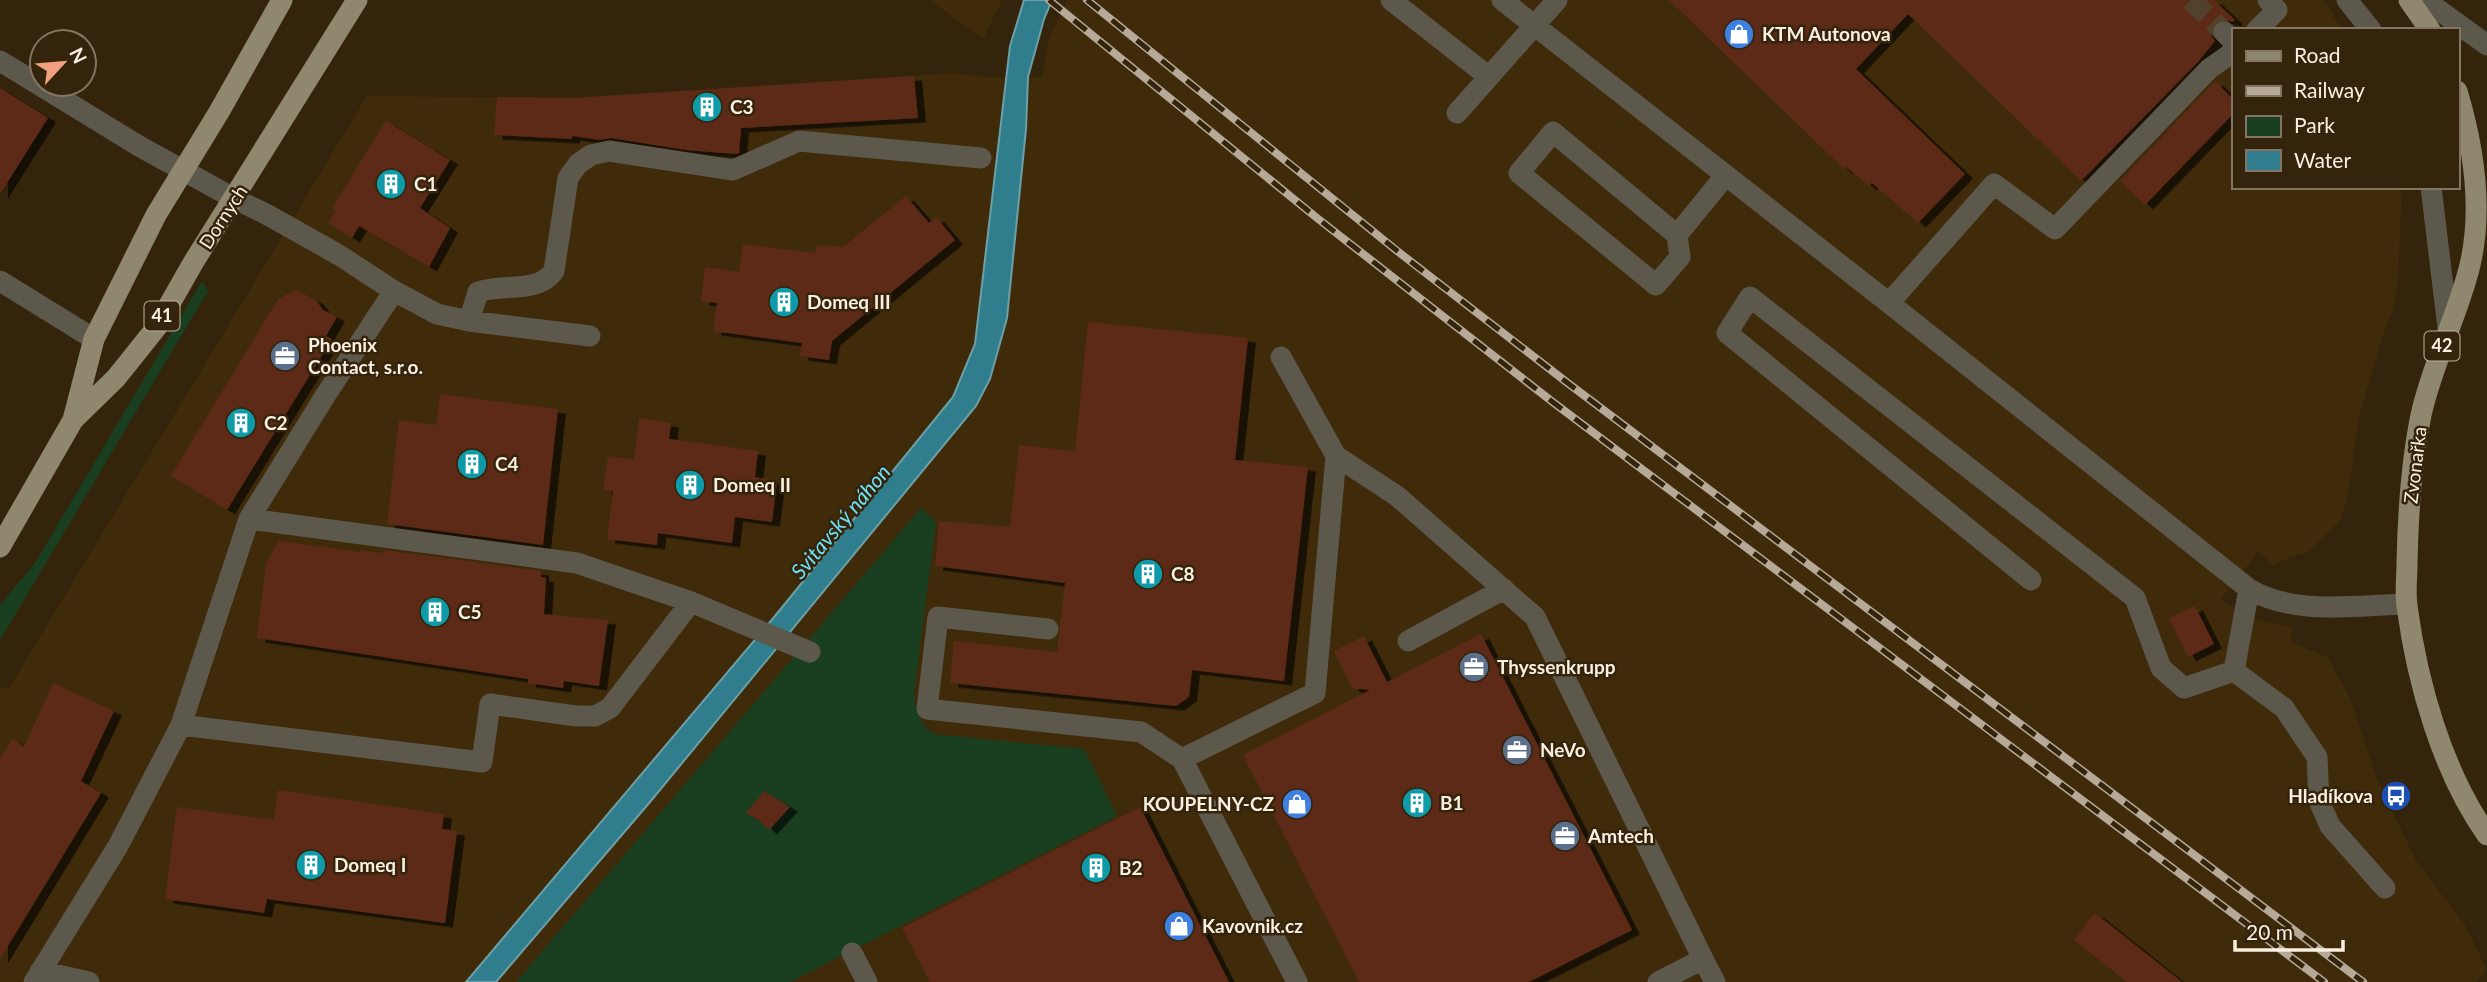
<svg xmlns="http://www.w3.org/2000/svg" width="2487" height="982" viewBox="0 0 2487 982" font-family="Lato,sans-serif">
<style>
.built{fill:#3f2b0a}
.green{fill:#193f20}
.water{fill:#307e8d;stroke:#6da0a6;stroke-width:2}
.building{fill:#5b2b16;filter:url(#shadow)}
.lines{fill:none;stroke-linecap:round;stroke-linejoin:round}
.minor-tunnel{stroke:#52422b;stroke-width:21;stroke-dasharray:21 10;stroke-linecap:butt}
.minor{stroke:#5c584c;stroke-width:21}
.major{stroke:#8f886e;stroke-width:21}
.rail-casing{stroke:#b6a997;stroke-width:8}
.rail{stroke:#34240b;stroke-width:5;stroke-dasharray:16;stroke-linecap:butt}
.labels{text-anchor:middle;stroke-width:5;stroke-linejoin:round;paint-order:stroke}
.shield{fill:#34240b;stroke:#bfb2a1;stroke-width:2}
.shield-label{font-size:18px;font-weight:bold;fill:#faefe1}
.poi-label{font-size:19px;font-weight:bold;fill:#faefe1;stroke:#34240b;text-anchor:start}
.street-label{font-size:19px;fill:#faefe1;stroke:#34240b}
.water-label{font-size:21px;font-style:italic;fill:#6ee0f7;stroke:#34240b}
</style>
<defs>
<filter id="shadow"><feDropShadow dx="8" dy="4.5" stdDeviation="0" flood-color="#0009"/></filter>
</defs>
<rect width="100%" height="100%" fill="#34240b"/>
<path class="built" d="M930,0H1002L983,39Z
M1067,0H2322L2335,14L2333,17L2344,30H2233V187H2402L2398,282L2394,308L2384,332L2360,412L2347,500L2339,522L2308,552L2277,562L2275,566L2258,552L2221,599L2248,618L2292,627L2291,642L2327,657L2350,698L2376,776L2415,859L2465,925L2487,970L2477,982H0V688H9L367,96L573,98L953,73L996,78L1042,77L1048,41Z"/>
<path class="green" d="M202,281L208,291L0,640V605L35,563Z
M921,508L936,522L914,693C916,712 919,722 934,734L1084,749L1117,816L790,982H516Z"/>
<path class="water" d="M1024,0H1052L1044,19L1028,77L1026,129L1007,318L990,379L976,406L650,802L496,982H466L775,616L953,397L975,344L1010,46Z"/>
<path class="building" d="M1669,0H2214L2235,20L2233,22L2221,19L2214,23L2211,35L2215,41L2197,63L2081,181L1908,14L1856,69L1965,174L1918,223L1872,183L1869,186L1846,167L1844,169Z
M914,76L918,118L741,128L739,153L736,154L686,150L611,138L600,140L572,136V139L494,135L497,97L573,98Z
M2215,81L2233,99V114L2145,205L2120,181Z
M0,88L48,118L0,194Z
M386,121L450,160L420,208L450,228L429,267L359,226L352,238L328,223L336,210L332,208Z
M906,196L929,223L936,217L955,240L832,341L829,360L800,356L802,343L713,331L717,303L701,301L705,267L739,272L743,244L815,253L817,245L843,247Z
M296,290L316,300L323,310L337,317L326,336L332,339L227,510L171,476L278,299Z
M1088,322L1248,338L1235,460L1308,467L1284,681L1192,670L1189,697L1176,706L950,683L954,641L1057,652L1065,583L935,566L939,521L1010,527L1019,445L1075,451Z
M440,394L558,409L543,545L387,524L399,420L436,425Z
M639,418L671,423L669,439L758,451L755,477L777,481L772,522L735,517L732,543L658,533L657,545L607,539L613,491L603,490L608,456L634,460Z
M279,541L359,552L360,550L383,553L384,550L541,571V577L546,578L544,614L608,620L599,686L564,681L563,688L528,683V679L257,638L266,563Z
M2195,606L2214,644L2188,657L2169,618Z
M1481,634L1632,930L1529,982H1359L1243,755L1370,690L1352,688L1334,651L1364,636L1387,682Z
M53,683L114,711L81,781L101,793L0,959V759L12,739L24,747Z
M278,790L444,814L442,829L457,831L445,923L267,899L264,913L165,899L177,807L274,820Z
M764,791L790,807L769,830L760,821L746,813Z
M1140,807L1229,982H930L902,928Z
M2095,913L2182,982H2127L2074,940Z"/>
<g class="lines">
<path class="minor-tunnel" d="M2191,0L2224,32"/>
<path class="minor" d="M1391,0L1489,77
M1502,0L1889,303L2249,589C2295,616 2355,605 2407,604
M2347,0L2371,30
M2425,0L2487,45
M2257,30L2277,10L2268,0
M2224,32L2233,41
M0,61L139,146L235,199L266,214L339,255L394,291L437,314L469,321L590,336
M1457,113L1557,0
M2431,187L2448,328
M1677,235L1680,257L1656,285L1519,173L1553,132L1677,235L1726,175
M0,281L94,339
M1889,303L1994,184L2055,229L2209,69L2233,52
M469,321L478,292C502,283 538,294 554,271L568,178L578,164L591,155L609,151L733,170L799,141L981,158
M1281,357L1336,456L1397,496L1535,617L1703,959
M249,519L577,563L691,602L810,652
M2031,580L1727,333L1750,297L2135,598L2161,668L2184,688L2234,671L2249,589
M1048,629L938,617L927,709L1141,732L1182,759L1297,982
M1408,641L1504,589
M2234,671L2284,708L2317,757L2319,801L2330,826L2385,888
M181,725L482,762L490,704L576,716H595L610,708L691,602
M1182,759L1315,693L1336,456
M852,953L867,982
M40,971L89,982
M34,982L118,846L181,725L249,519L325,396L394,291
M1658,982L1703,959L1715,982"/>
<path class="major" d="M2409,0L2430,30
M2457,91C2474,148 2484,210 2469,269C2456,319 2432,365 2421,415C2411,464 2408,514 2407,563C2407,577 2405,592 2407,606C2417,682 2442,771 2487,835
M74,419L116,378L156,328L193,263L357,0
M0,547L73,420L94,339L156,215L219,112L282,0"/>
<g class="rail-casing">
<path id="rail" d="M1049,0L1317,218L1554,403L2324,982
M1087,0L1401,254L1569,384L2363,982"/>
</g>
<use href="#rail" class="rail"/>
</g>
<defs>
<g id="shop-disc" transform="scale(1.575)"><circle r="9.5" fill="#3f7fe0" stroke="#34240b"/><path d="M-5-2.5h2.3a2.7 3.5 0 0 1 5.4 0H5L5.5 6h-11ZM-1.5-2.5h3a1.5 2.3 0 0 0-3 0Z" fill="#fff"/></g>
<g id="building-disc" transform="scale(1.575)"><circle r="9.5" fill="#0f9aa8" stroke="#34240b"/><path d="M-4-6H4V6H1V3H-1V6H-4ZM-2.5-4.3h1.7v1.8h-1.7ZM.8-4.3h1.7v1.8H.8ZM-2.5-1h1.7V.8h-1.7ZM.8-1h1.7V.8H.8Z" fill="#fff"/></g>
<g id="office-disc" transform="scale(1.575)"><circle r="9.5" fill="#5c6f8a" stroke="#34240b"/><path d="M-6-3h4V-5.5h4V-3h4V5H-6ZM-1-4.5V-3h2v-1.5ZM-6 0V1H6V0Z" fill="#fff"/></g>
<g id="bus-disc" transform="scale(1.575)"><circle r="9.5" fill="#1a4fb4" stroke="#34240b"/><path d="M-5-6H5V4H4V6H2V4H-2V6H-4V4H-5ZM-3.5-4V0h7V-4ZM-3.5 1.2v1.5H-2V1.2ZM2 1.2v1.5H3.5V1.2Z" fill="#fff"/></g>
</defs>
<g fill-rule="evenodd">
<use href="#shop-disc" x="1739" y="34"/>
<use href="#building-disc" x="707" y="107"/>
<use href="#building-disc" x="391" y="184"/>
<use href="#building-disc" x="784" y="302"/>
<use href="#office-disc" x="285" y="356"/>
<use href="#building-disc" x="241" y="423"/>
<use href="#building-disc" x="472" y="464"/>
<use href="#building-disc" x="690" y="485"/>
<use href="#building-disc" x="1148" y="574"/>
<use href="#building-disc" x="435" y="612"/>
<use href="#office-disc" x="1474" y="667"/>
<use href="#office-disc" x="1517" y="750"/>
<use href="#bus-disc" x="2396" y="796"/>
<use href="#building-disc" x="1417" y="803"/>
<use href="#shop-disc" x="1297" y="804"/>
<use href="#office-disc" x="1565" y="836"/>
<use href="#building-disc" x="311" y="865"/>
<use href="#building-disc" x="1096" y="868"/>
<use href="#shop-disc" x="1179" y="926"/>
</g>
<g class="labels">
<g class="shield">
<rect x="144.5" y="301.5" width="35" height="29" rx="5"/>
<rect x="2424.5" y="331.5" width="35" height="29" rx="5"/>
</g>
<g class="shield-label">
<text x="162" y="322">41</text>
<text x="2442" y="352">42</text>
</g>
<g class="poi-label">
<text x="1762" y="41">KTM Autonova</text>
<text x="730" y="114">C3</text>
<text x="414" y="191">C1</text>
<text x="807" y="309">Domeq III</text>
<text x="308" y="352">Phoenix<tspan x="308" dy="22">Contact, s.r.o.</tspan></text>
<text x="264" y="430">C2</text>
<text x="495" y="471">C4</text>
<text x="713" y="492">Domeq II</text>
<text x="1171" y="581">C8</text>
<text x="458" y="619">C5</text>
<text x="1497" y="674">Thyssenkrupp</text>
<text x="1540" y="757">NeVo</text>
<text x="2373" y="803" text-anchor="end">Hladíkova</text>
<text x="1440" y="810">B1</text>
<text x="1274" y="811" text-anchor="end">KOUPELNY-CZ</text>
<text x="1588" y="843">Amtech</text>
<text x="334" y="872">Domeq I</text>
<text x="1119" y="875">B2</text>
<text x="1202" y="933">Kavovnik.cz</text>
</g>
<g class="street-label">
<text transform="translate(223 217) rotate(-57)" y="7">Dornych</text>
<text transform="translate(2415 465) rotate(-83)" y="7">Zvonařka</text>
</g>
<g class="water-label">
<text transform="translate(841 522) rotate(-50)" y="7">Svitavský náhon</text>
</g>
</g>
<rect x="2232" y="28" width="228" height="161" fill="#34240b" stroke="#837561" stroke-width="2"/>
<rect x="2246" y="51" width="35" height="10" fill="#8f886e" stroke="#837561" stroke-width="2"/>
<text x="2294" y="63" font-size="21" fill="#faefe1">Road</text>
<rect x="2246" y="86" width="35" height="10" fill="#b6a997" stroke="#837561" stroke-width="2"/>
<text x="2294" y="98" font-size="21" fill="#faefe1">Railway</text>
<rect x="2246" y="116" width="35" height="21" fill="#193f20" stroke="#837561" stroke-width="2"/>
<text x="2294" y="133" font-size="21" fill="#faefe1">Park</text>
<rect x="2246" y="150" width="35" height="21" fill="#307e8d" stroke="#837561" stroke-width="2"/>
<text x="2294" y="168" font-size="21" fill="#faefe1">Water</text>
<g transform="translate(63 63) rotate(64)"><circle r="33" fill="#34240b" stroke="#837561" stroke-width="2"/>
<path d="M0-5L12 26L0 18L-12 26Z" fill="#f2a07f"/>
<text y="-10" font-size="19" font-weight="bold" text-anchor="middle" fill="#faefe1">N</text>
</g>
<path d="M2235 940v10h108v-10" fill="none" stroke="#faefe1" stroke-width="3.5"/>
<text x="2246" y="940" font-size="21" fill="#faefe1" stroke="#34240b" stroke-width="5" paint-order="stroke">20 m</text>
</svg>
